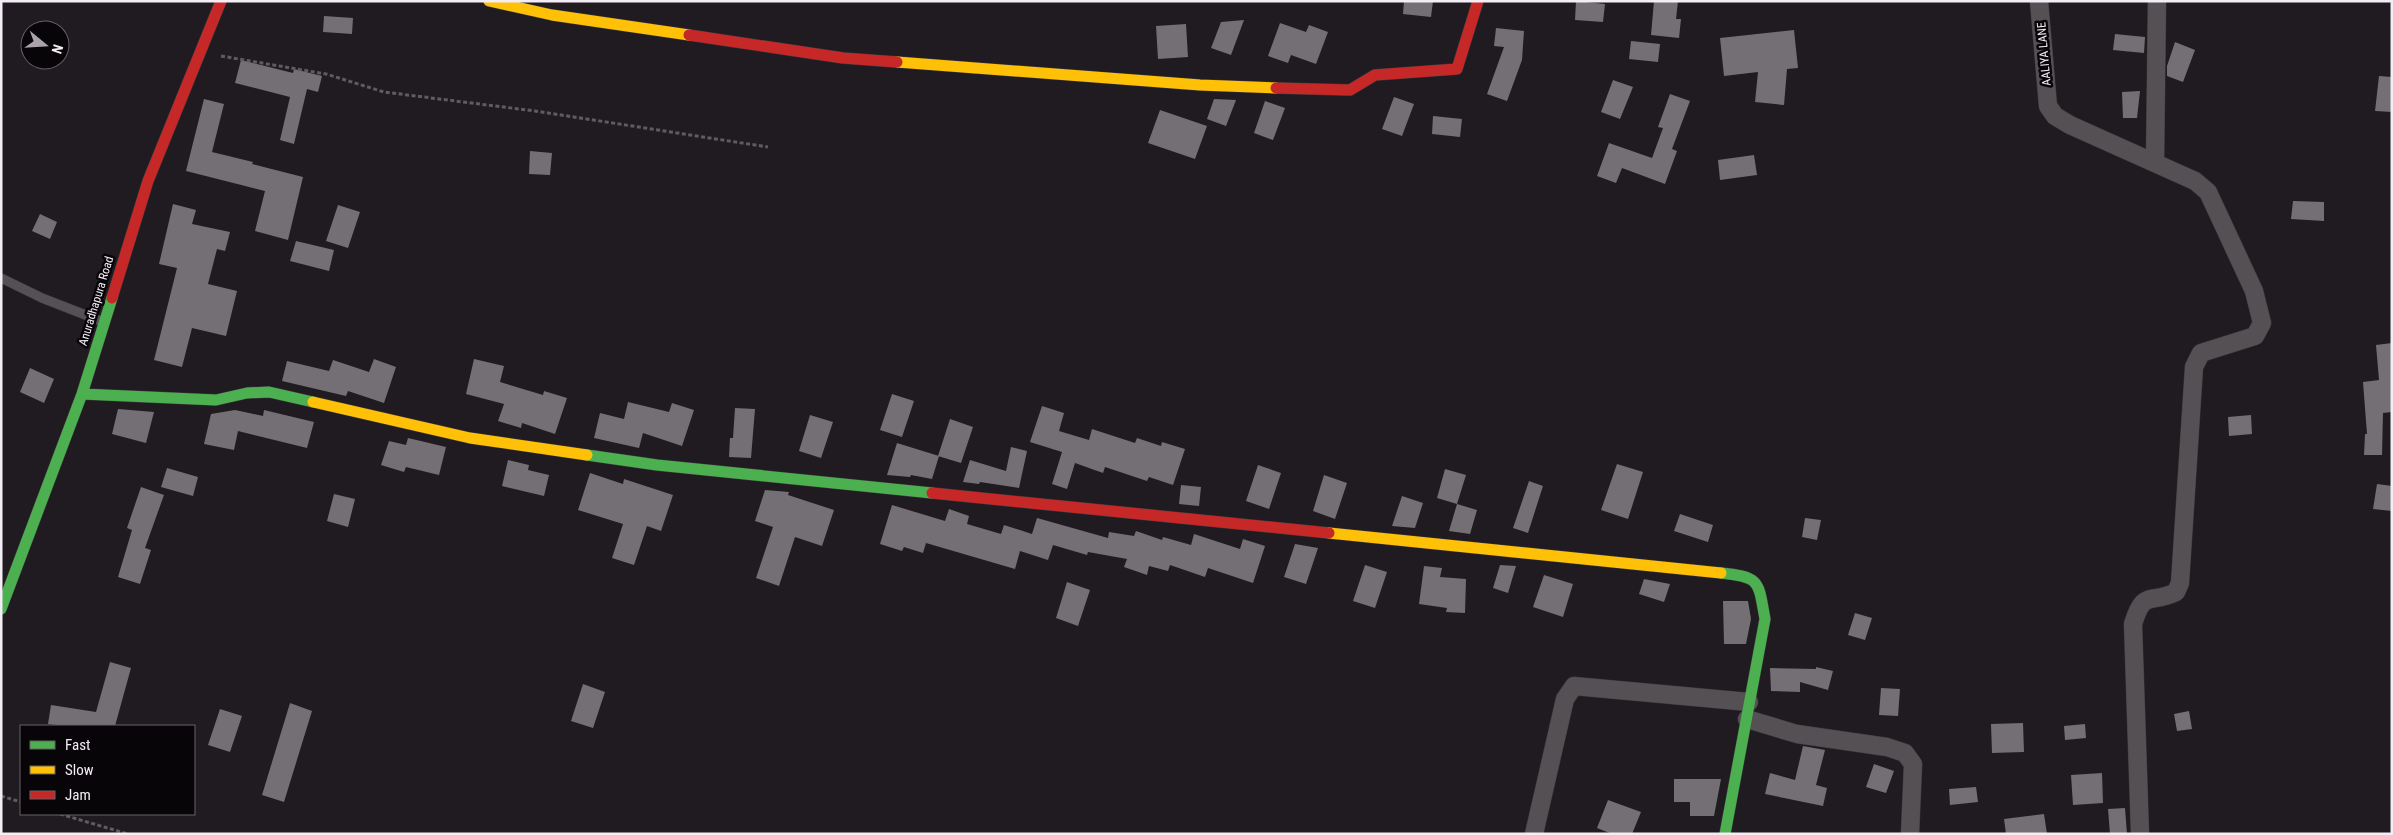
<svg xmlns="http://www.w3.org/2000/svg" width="2393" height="835" viewBox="0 0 2393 835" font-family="'Roboto Condensed',sans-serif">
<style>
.building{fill:#746f74}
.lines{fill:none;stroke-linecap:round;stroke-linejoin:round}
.lane-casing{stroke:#3c383c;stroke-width:10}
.street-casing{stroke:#3c383c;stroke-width:19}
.fast-casing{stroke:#3c383c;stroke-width:12}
.slow-casing{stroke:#3c383c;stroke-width:12}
.jam-casing{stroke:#3c383c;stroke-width:12}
.path{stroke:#5f5b5f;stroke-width:3;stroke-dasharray:4 2.5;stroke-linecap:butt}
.lane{stroke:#545054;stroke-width:9}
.street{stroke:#545054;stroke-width:18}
.fast{stroke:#4caf50;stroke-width:11}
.slow{stroke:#ffc107;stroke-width:11}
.jam{stroke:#c62828;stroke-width:11}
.labels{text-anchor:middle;stroke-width:5;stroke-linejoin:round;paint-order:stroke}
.street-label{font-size:12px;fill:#f4edf5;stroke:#080509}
</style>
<rect width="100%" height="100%" fill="#201b20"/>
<path class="building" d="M1404,1H1433L1431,17L1403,14Z
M1576,1L1605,4L1603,22L1575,20Z
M1654,1H1678L1676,19H1681L1679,38L1651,35Z
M324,16L353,18L352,34L323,32Z
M1244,20L1231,55L1211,48L1221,22Z
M1280,23L1306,32L1309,25L1328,32L1316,64L1291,55L1288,63L1268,56Z
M1186,24L1188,57L1158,59L1156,26Z
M1496,28L1524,31L1522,60L1507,101L1487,94L1504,47L1494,46Z
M1794,30L1798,68L1787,69L1784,105L1755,102L1758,72L1724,76L1720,38Z
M2115,34L2145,37L2144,53L2113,50Z
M1631,41L1660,44L1658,62L1629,59Z
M2175,42L2195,50L2183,82L2167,76V66Z
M241,60L293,73L294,69L322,76L318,92L307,89L294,144L280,140L290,97L235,83Z
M2379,76L2392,77V112L2375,111Z
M1613,80L1633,87L1620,119L1601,112Z
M2140,91L2137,118H2123L2122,92Z
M1670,94L1690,101L1672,149L1677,151L1665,184L1622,168L1616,183L1597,176L1609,143L1652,158L1663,128L1658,127Z
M1394,97L1414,104L1402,136L1382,129Z
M204,99L224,104L212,152L253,162L252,164L303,177L288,240L255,231L265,191L186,171Z
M1214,99L1236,100L1226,126L1207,119Z
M1265,101L1285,108L1273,140L1254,133Z
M1160,110L1207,126L1195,159L1148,143Z
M1433,116L1462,119L1460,137L1432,134Z
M530,151L552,153L550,175L529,174Z
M1754,155L1757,175L1720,180L1718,160Z
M2293,201L2324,202V221L2291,219Z
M173,204L196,210L192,224L230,232L225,251L217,249L208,284L237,291L226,336L192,328L182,367L154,360L177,268L159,264Z
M338,205L360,212L348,248L326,241Z
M40,214L57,222L50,239L32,231Z
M296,241L334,250L329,271L290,261Z
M2392,343V412L2383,413L2382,455H2364L2365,434H2367L2363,382L2379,380L2376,345Z
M374,359L396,367L384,403L348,391L346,396L282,381L287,361L329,371L333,360L369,372Z
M474,359L504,366L500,382L543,395L544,391L567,398L555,434L522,423L521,428L498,421L504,404L466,394Z
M30,368L54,379L44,403L20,392Z
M892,394L914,401L902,437L880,430Z
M628,402L669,412L672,403L694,410L682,446L643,433L639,448L594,438L600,413L624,419Z
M1042,406L1064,413L1059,431L1089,440L1092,429L1135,443L1137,438L1161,446L1162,442L1185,449L1173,485L1149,477L1147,481L1105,467L1103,473L1075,463L1067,489L1052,484L1062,452L1030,442Z
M735,408L755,409L751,458L729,457L730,438H733Z
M118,409L154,412L146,443L112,434Z
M235,410L263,416L264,410L314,422L307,448L238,431L234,450L204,444L211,414Z
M810,415L833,422L821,458L799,451Z
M2251,415L2252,434L2229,436L2228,417Z
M950,419L973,427L961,463L938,456Z
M408,438L446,447L439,475L406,467L404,472L381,465L389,441L406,445Z
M897,443L939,456L932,479L911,475L910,477L887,475Z
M1011,447L1027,451L1019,488L980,482L979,484L963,482L970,460L1006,471Z
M508,460L529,465L528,470L549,475L544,496L502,486Z
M1617,464L1643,472L1628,519L1601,510Z
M1258,465L1281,473L1269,509L1246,501Z
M167,468L198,477L193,496L161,487Z
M1445,469L1466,475L1457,504L1437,498Z
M590,473L623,484L624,479L673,495L661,531L647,526L634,565L612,558L623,524L578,510Z
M1324,475L1347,483L1335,519L1313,511Z
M1529,481L1543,486L1528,533L1513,528Z
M2377,484L2392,486V511L2373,509Z
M1181,485L1201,487L1199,506L1179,504Z
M141,487L164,495L145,548L151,550L140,584L118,577L132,530L127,528Z
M765,490L789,492L788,495L834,510L822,546L795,537L779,586L756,578L773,527L755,521Z
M334,494L355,499L348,527L327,521Z
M1402,496L1423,503L1415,528L1392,526Z
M1457,504L1477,510L1470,534L1449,531Z
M892,505L945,521L949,509L969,516L967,524L1001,534L1004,525L1032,534L1037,518L1108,538L1109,532L1134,536L1136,531L1162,540L1163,537L1191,545L1194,534L1240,549L1243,539L1265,546L1253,583L1208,568L1205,577L1170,565L1168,571L1149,566L1147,575L1124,567L1127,559L1088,552L1087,555L1053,545L1048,560L1020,551L1015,569L926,543L923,553L904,547L902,551L880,544Z
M1680,514L1713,525L1708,542L1674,531Z
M1805,518L1821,520L1817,540L1802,537Z
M1295,544L1318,548L1306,584L1284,577Z
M1365,565L1387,572L1375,608L1353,601Z
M1500,565L1516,566L1508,593L1493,588Z
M1424,566L1442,568L1440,577L1466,579L1465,613L1446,612L1447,608L1419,604Z
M1544,575L1573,584L1563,617L1533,607Z
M1644,579L1670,584L1664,602L1639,594Z
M1067,582L1090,590L1078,626L1056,618Z
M1723,601H1748L1751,619L1746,644H1724Z
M1855,613L1872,618L1865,640L1848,635Z
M110,662L131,668L115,726H65L48,724L51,705L96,712Z
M1816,667L1833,671L1828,690L1800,682V692L1771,691L1770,668L1816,669Z
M583,684L605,692L593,728L571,721Z
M1881,688L1900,689L1898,716L1879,715Z
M290,703L312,711L284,802L262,795Z
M220,709L242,716L230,752L208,745Z
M2189,711L2192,729L2177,731L2174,714Z
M2023,723L2024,752L1992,753L1991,724Z
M2085,724L2086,738L2065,740L2064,726Z
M1803,746L1825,750L1816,785L1827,788L1823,806L1765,794L1770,773L1795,780Z
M1874,764L1894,771L1886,793L1866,787Z
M2102,773L2103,803L2073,805L2071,775Z
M1674,779H1721L1714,816H1690V802H1674Z
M1976,787L1978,802L1950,805L1949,789Z
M1608,800L1641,812L1632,834H1612L1597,828Z
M2125,808L2127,834H2110L2108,809Z
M2044,814L2047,834H2006L2004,819Z"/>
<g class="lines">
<g class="lane-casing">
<path id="lane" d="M1,278L42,298L101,321"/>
</g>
<g class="street-casing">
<path id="street" d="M2039,1L2048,106L2055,116L2070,125L2195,181L2208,192L2254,291L2262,323L2255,336L2201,353L2194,367L2180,583L2176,592C2150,605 2144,588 2133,624L2140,834
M2155,162L2157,1
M1747,719L1797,734L1887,747L1905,753L1913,764L1910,834
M1534,834L1565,699L1574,686L1749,702"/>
</g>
<g class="fast-casing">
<path id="fast" d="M82,394L216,400L247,393L269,392L313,402
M587,455L657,465L932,493
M1721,573C1761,577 1758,581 1765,619L1725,834
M1,609L82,394L112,298"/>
</g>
<g class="slow-casing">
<path id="slow" d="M489,1L552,15L689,35
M897,62L1200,85L1276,88
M313,402L470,438L587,455
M1329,533L1721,573"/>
</g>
<g class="jam-casing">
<path id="jam" d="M689,35L843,58L897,62
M1276,88L1350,90L1375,75L1457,69L1478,1
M112,298L148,181L221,1
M932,493L1329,533"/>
</g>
<path class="path" d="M221,56L326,74L384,92L535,111L768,147
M1,796L21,802
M60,814L128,834"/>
<use href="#lane" class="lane"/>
<use href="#street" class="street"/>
<use href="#fast" class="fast"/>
<use href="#slow" class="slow"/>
<use href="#jam" class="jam"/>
</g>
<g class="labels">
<g class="street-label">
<text transform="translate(2044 54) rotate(-95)" y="4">AALIYA LANE</text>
<text transform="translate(96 301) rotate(-73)" y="4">Anuradhapura Road</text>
</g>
</g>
<rect width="2393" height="835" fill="none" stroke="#f4edf5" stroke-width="5"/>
<rect x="20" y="725" width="175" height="90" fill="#080509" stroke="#666267"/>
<rect x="30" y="741" width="25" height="8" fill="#4caf50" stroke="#666267"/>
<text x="65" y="750" font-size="15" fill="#f4edf5">Fast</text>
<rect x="30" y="766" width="25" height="8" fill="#ffc107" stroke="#666267"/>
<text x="65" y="775" font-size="15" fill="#f4edf5">Slow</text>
<rect x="30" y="791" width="25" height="8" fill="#c62828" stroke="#666267"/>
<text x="65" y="800" font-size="15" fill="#f4edf5">Jam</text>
<g transform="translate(45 45) rotate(108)"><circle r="24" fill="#080509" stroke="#666267"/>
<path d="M0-4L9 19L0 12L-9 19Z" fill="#aaa4aa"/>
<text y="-8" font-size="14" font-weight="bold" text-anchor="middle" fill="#f4edf5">N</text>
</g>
</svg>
